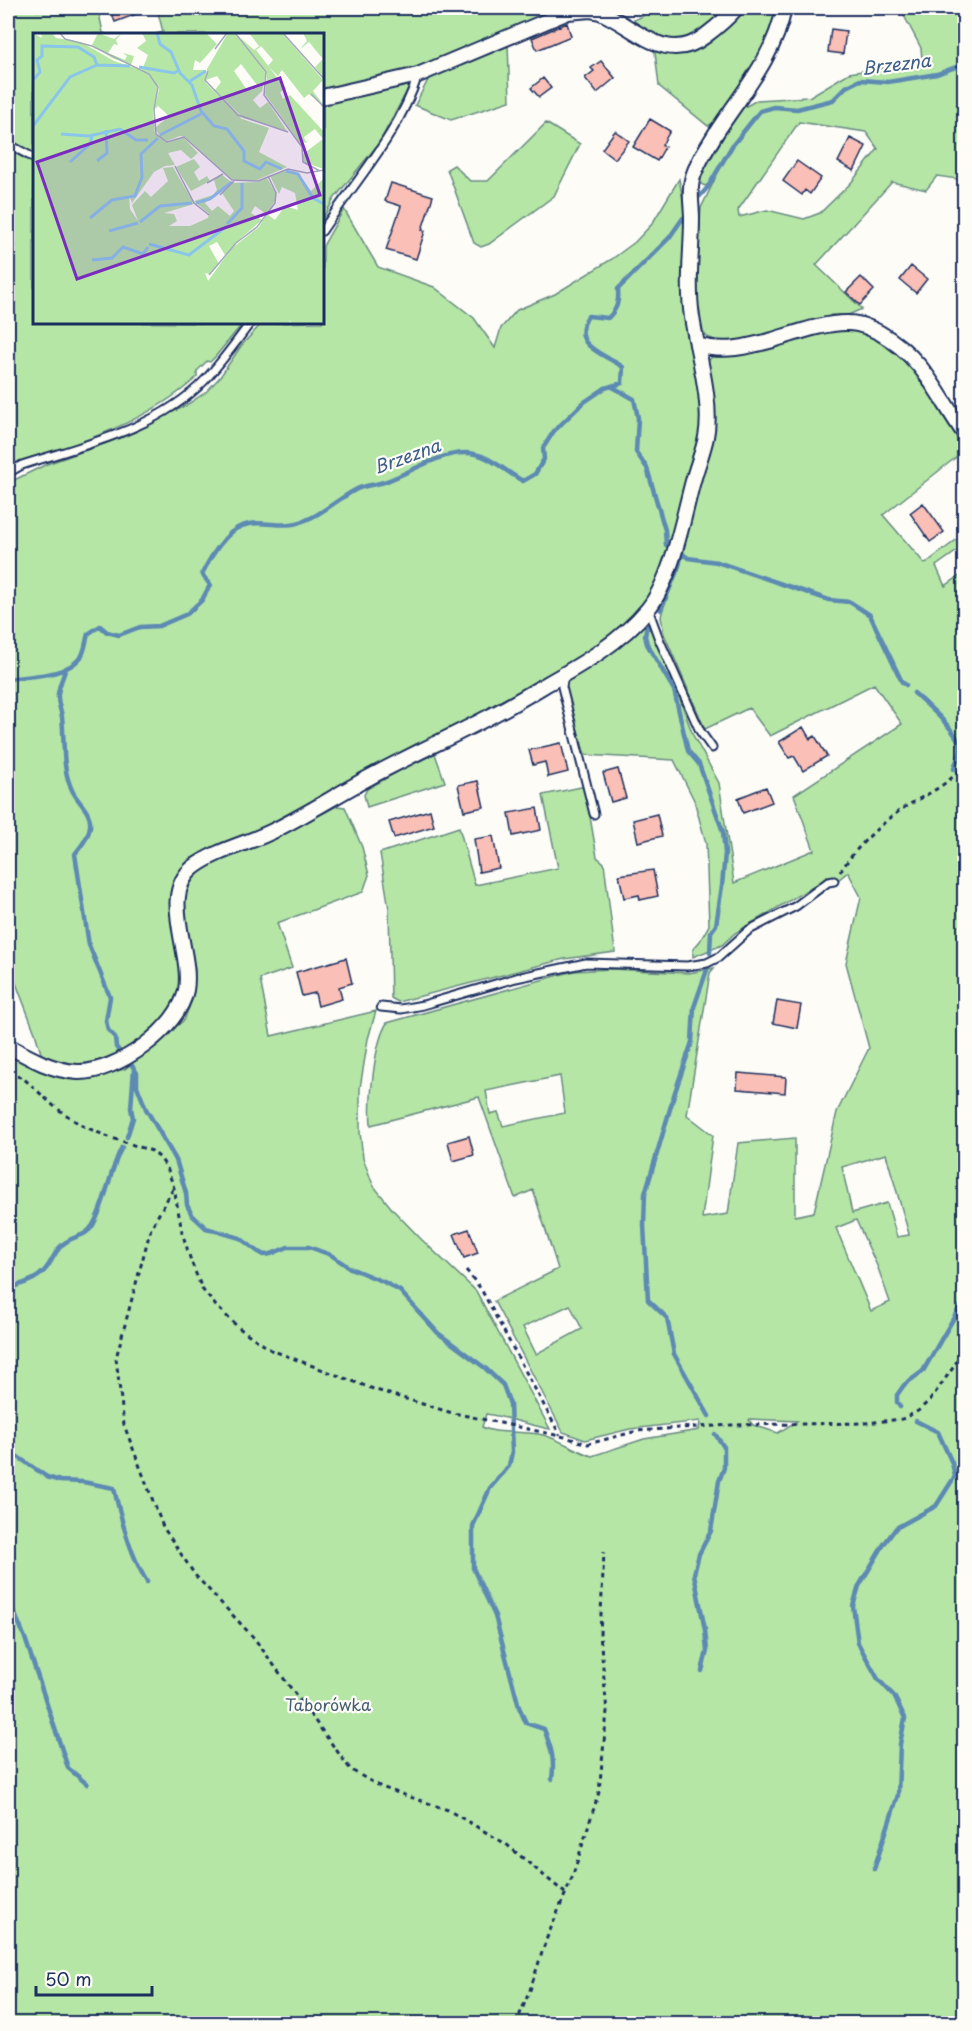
<svg xmlns="http://www.w3.org/2000/svg" width="972" height="2031" viewBox="0 0 972 2031" font-family="'Playpen Sans',sans-serif">
<style>
.green{fill:#b5e6a5;stroke:#688a82;stroke-width:1.5;fill-rule:evenodd}
.lines{fill:none;stroke-linecap:round;stroke-linejoin:round}
.stream{stroke:#5d8ab2;stroke-width:4.5}
.building{fill:#fabfb6;stroke:#1b2f5e;stroke-width:1.5}
.service-casing{stroke:#1b2f5e;stroke-width:11}
.minor-casing{stroke:#1b2f5e;stroke-width:18}
.path{stroke:#1b2f5e;stroke-width:3;stroke-dasharray:4.5 4.5;stroke-linecap:butt}
.service{stroke:#fdfcf7;stroke-width:7}
.minor{stroke:#fdfcf7;stroke-width:14}
.labels{text-anchor:middle;stroke-width:4.5;stroke-linejoin:round;paint-order:stroke}
.park-label{font-size:16px;fill:#425d70;stroke:#fdfcf7}
.water-label{font-size:18px;font-style:italic;fill:#3c5c88;stroke:#fdfcf7}
.inset-river{fill:none;stroke:#89c6ea;stroke-width:3}
.inset-road{fill:none;stroke:#a3aaba;stroke-width:1.5}
.view{fill:#7b2cbf;fill-opacity:0.15;stroke:#7b2cbf;stroke-width:3}
.inset-edge{fill:none;stroke:#1b2f5e;stroke-width:3}
</style>
<rect width="100%" height="100%" fill="#fdfcf7"/>
<filter id="ink" filterUnits="userSpaceOnUse"><feTurbulence type="fractalNoise" baseFrequency=".0167" numOctaves="2"/><feDisplacementMap in="SourceGraphic" scale="12" xChannelSelector="R" yChannelSelector="G"/><feConvolveMatrix kernelMatrix="1 2 1 2 8 2 1 2 1" color-interpolation-filters="sRGB"/></filter>
<g filter="url(#ink)">
<path class="green" d="M27,8L38,11L53,8H98L103,33L106,34H34V154L8,140V13Z
M157,8H563L450,53L427,66L323,91L322,34H155L163,32Z
M640,8H731C718,22 693,45 671,42C659,40 639,28 627,23L643,16Z
M743,8H778C768,51 741,85 716,121L708,126L659,86L655,52C702,58 715,40 743,8Z
M900,8H964V180L937,176L926,190L892,182L816,265L862,309L848,315H831L825,321L740,343L720,342L707,337L700,328L696,283L701,208L714,181L705,186L701,184V176L739,110L757,100L809,97L849,73L882,68H909L922,59L921,48ZM799,122L866,132L878,149L850,184L820,213L804,219L767,210L739,217L738,210Z
M508,44L510,101L451,120L415,105L429,78L438,71Z
M405,84L408,86V89L379,143L334,199L323,218V100Z
M546,123L580,144L554,196L489,244L481,247L474,243L447,169L454,165L470,181H488Z
M8,149L34,164V322L243,323L215,357L210,362L207,361L197,371V377C146,424 73,445 8,467V265L16,245L8,228Z
M679,179L684,205L701,400V436L657,585C628,631 586,656 539,680C522,689 506,699 489,707L487,713L432,739L416,744L258,830L189,859L175,877L171,894V910L183,977L181,991L169,1016L129,1048L96,1064L77,1067L47,1059L41,1053L35,1033L8,962V483L47,464L109,442L185,406L206,392L220,377L241,346L262,323L322,322L323,246L344,209L378,267L434,287L474,318L495,348L501,328L517,310L555,294L612,259L635,242L652,224Z
M849,330C861,332 874,335 885,341C915,358 945,414 964,443V451L883,515L925,564L964,534V546L936,566L945,586L964,573V2023L8,2024V1063L12,1054L57,1076L68,1078L92,1077L125,1069L184,1020L192,1000L195,970L184,912L183,895L191,878L207,865L242,852L295,828L337,806L345,807L362,847L369,875L363,892L277,923L292,968L260,979L271,1036L376,1011L368,1039L360,1088V1132L363,1158L373,1185L393,1210L421,1239L476,1291L550,1429C528,1425 508,1417 486,1414L482,1427C497,1435 524,1430 543,1435C559,1439 576,1451 592,1456L644,1439L699,1430L700,1421L630,1429L585,1440L563,1432L494,1301L558,1269L533,1190L515,1198L479,1097L371,1125C369,1101 374,1043 387,1023L574,971L612,969L689,973L714,968L710,973L687,1115L713,1135L702,1218L728,1214L738,1143L795,1138V1216L814,1212L837,1112L869,1048L846,963L861,897L848,872L838,880L827,878L735,933L722,945L693,957V949L700,941L709,925L706,843L694,800L674,760L585,755L565,685L570,677L643,625L652,631L675,686L693,735L719,783L734,883L814,850L794,795L902,724L874,684L770,736L749,708L705,729L664,634L661,617L668,585L690,521L712,440L714,418L706,363L712,357L821,333ZM560,1076L565,1113L503,1126L498,1112L490,1114L486,1091ZM886,1154L909,1234V1235L897,1237L887,1203L852,1213L842,1167ZM856,1220L878,1268L890,1302L871,1311L836,1228ZM570,1305L582,1329L536,1354L523,1327ZM749,1420L750,1419L797,1421L778,1433L753,1425Z
M434,751L445,782L367,807L364,795L367,789Z
M581,787L585,788L597,857L604,863L615,952L564,959L398,1002L391,998L389,909L380,853L459,827L475,885L558,868L543,795Z"/>
<g class="lines">
<path class="stream" d="M700,196L708,187L732,146L760,111L774,107L797,109L833,100L846,87L860,80L888,82L937,74L964,64
M611,386L634,399L638,418L636,452L647,468L665,530L666,545L670,547
M683,554L688,558L717,562L829,600L850,602L870,615L902,682L906,685
M661,610L679,566L683,548
M647,625L645,636L647,644L674,690L688,751L699,764L723,832L725,853L722,886L716,925L711,932L710,953
M66,668C63,677 59,685 58,694C57,703 61,709 62,717C65,741 61,767 72,790C77,802 92,811 90,826C89,837 81,846 75,854L89,945L110,997L106,1021L108,1030L115,1037L116,1047L120,1052
M8,679C31,675 63,678 81,657C85,652 86,640 88,634L100,626L107,632L119,635L140,627L159,626L187,614L202,600L210,585L202,574C209,559 226,531 242,526C260,519 280,528 297,523C320,517 337,499 357,489C365,485 375,485 384,482C410,473 437,453 466,453C488,453 504,471 523,481L535,474L544,459L543,448L554,431L583,403L605,388L622,383L623,367C603,353 569,346 588,316L608,318C617,309 619,303 618,289L669,238L683,218
M914,693C926,704 957,730 960,746C962,754 955,761 954,769
M963,773L960,794L964,818
M707,970L694,1007L692,1042L675,1092L645,1194L644,1225L648,1300L667,1318L674,1354L709,1416
M131,1064L137,1073V1086L146,1109L176,1160L186,1193L187,1205L192,1215L206,1228L240,1238L257,1251L264,1255L271,1254L288,1247H309L331,1255L350,1268L384,1282L400,1291L438,1333L485,1368L503,1385L510,1404L512,1452L509,1466L490,1488L473,1526V1568L495,1616L519,1707L526,1723L544,1729C551,1748 555,1758 552,1779
M127,1137L133,1118L131,1108L134,1069
M8,1290C20,1283 34,1282 44,1271C53,1262 55,1248 66,1242C76,1235 86,1237 93,1225C107,1201 109,1171 122,1147
M900,1407L897,1402V1395L904,1385L923,1371L964,1300
M8,1450L47,1477L60,1481L83,1482L114,1488C121,1521 130,1554 147,1582
M8,1597L25,1638L68,1768L87,1784
M702,1671L707,1651L705,1630L694,1574L699,1554L711,1531L719,1481L724,1468V1447L715,1434
M874,1869L898,1795L900,1744L905,1718L894,1696L878,1679L858,1643L853,1606L859,1586L884,1544L896,1528L936,1506L955,1476L952,1463L938,1432L916,1421"/>
</g>
<path class="building" d="M110,8H150V9L115,22Z
M567,23L571,36L537,50L532,38Z
M831,29L846,31L843,54L828,52Z
M601,61L615,78L597,93L585,78L594,71L591,68Z
M543,78L551,88L539,97L531,88Z
M650,119L670,131L662,145L665,147L657,161L633,147Z
M615,131L629,141L615,159L602,149Z
M850,138L866,146L854,171L838,162Z
M797,161L821,178L810,194L805,190L802,195L783,181Z
M391,183L433,196L422,230L425,231L416,259L386,250L401,206L385,201Z
M911,266L927,279L916,293L900,280Z
M861,277L874,290L860,305L846,292Z
M923,503L944,532L930,542L910,513Z
M803,727L810,739L815,736L827,756L803,771L794,756L789,758L779,742Z
M561,743L568,772L548,777L545,762L533,765L529,750Z
M618,769L626,798L611,802L603,773Z
M478,781L484,807L464,811L458,785Z
M766,787L772,802L743,813L738,798Z
M537,808L541,830L513,836L509,813Z
M430,810L434,826L394,838L389,822Z
M657,814L662,836L638,842L633,820Z
M493,836L499,868L479,872L474,839Z
M653,870L658,896L640,900L639,895L624,898L619,875Z
M346,958L352,983L339,987L342,999L318,1006L315,993L302,996L296,972Z
M777,1001L801,1005L797,1028L773,1023Z
M738,1073L786,1077L785,1093L737,1089Z
M469,1136L474,1155L453,1161L448,1142Z
M469,1229L478,1253L464,1258L454,1234Z"/>
<g class="lines">
<g class="service-casing">
<path id="service" d="M8,144L34,158
M322,231C356,180 399,134 418,75
M8,473L22,465C84,445 158,429 205,380C221,363 236,342 251,322
M648,609L659,639L700,731L712,748
M564,674L562,687L594,814
M381,1007L401,1009L423,1005L516,978L586,963L687,966L707,963L719,957L749,930L796,906L828,882L834,881"/>
</g>
<g class="minor-casing">
<path id="minor" d="M322,97L418,75L568,12L590,10L600,12C636,27 666,66 705,36C717,27 727,19 736,8
M697,345C724,353 747,347 773,340C796,333 826,322 849,323C860,323 870,328 880,333C924,358 937,394 964,433
M8,1046C30,1058 53,1071 78,1072C117,1073 179,1028 186,990C193,952 158,895 194,867C218,849 251,843 277,829C309,813 338,794 370,777C407,757 447,739 485,719C505,709 525,697 545,685C581,665 621,642 648,609C672,579 683,518 693,481C697,466 703,452 706,437C713,402 697,352 692,317C687,284 692,251 692,218C692,206 689,193 692,180C696,164 707,148 716,133C742,93 775,56 784,8"/>
</g>
<path class="path" d="M840,872C857,846 879,825 905,807C925,795 951,784 964,764
M8,1075L22,1077L55,1107L81,1125L106,1136L152,1151L160,1158L167,1168L174,1188L182,1232L191,1261L202,1289L216,1306L239,1328L271,1350L376,1390L449,1412L565,1437L588,1444L637,1431L679,1428L731,1425L865,1423L902,1419L918,1411L930,1400L955,1365L964,1345
M173,1189L151,1228L116,1358L124,1425L163,1527L195,1575L254,1638L351,1770L381,1787L448,1810L506,1844L565,1893
M466,1270L481,1289L560,1435
M516,2024L530,1990L546,1940L572,1878L599,1792L607,1712L600,1634L604,1552"/>
<use href="#service" class="service"/>
<use href="#minor" class="minor"/>
</g>
</g>
<g class="labels">
<g class="park-label">
<text x="328" y="1711">Taborówka</text>
</g>
<g class="water-label">
<text transform="translate(896 65) rotate(-7)" y="6">Brzezna</text>
<text transform="translate(407 457) rotate(-20)" y="6">Brzezna</text>
</g>
</g>
<g transform="translate(33 33)">
<rect width="291" height="291" fill="#fdfcf7"/>
<path d="M0,0L9,5L8,0H19L23,5L48,9L81,28L109,37L115,22L104,15L113,8L109,0H173L184,11L167,30L162,27L160,37H173V50L209,86L236,95L226,119L254,134L224,147L201,148L152,104L147,103L134,108L127,104L122,95L136,83L125,73L121,77L126,56L125,51L120,79L121,88L107,91L121,90L122,101L133,109L150,104L165,120L158,126L148,117L135,120L142,132L132,133L121,139L99,170L96,162L97,176L105,188L99,172L112,158L118,164L135,148L130,135L140,134L161,171L131,180L141,181L144,188L136,193H157L175,185L176,181L161,168L180,162L184,157L181,147L188,141L198,149L172,170L179,178L185,173L197,183L201,178L189,160L200,150L224,149L234,145L243,161L242,168L233,181L222,173L218,180L229,187L208,205L192,222L184,209L176,213L186,231L176,241L172,240L175,248L198,216L226,194L234,181L242,187L252,173L265,177L262,160L249,154L246,161L237,143L255,137L264,139L278,158L291,145V291H258L257,287L256,291H0ZM65,0L81,6L89,0L83,7L85,12L81,11L75,20L92,27L94,23L90,20L101,23L98,32L79,25L59,12ZM195,0H201L233,40L229,58L220,67L227,75L235,69L254,98L210,85L182,57L188,49L184,43L173,47L174,36ZM208,31L224,52L219,57H214L201,38ZM202,0L221,17L226,13L216,0H249L290,47L280,58L291,73L276,61L271,65L249,37L245,43L235,33L240,27L228,13L223,17L253,56L247,59L250,66L257,62L291,99V136L270,129V121L290,106L282,96L271,104L273,109L277,106L273,110L269,108V113L232,61L234,42ZM270,0H291V46L282,34L290,26L276,9L267,16L274,8ZM161,126L167,134L161,139L166,148L174,143L177,148L158,158L143,134Z" fill="#b5e6a5" fill-rule="evenodd"/>
<path class="inset-river" d="M124,0L127,11L138,19L147,40L159,52L168,78L181,93L194,96L211,118V128L227,136L233,129L249,136M106,34L141,40L146,37M0,47L7,39L4,27L9,23V13L45,14L61,24L64,32L97,33M157,48L173,38M0,93L37,44L64,32M28,101L56,103L87,96L103,107H115M127,102L168,81M64,128L74,120L73,97M37,129L57,111L59,103M253,138L265,141L280,165L291,171M163,170L177,166L199,149M57,185L79,167L102,163L109,144L108,121L125,105M107,189L127,173L159,170M194,191L209,175V150M76,198L105,190M116,211L156,222L194,193M59,227L79,225L90,214L110,221L115,214"/>
<path class="inset-road" d="M27,0L32,6L59,13L116,41L125,54L121,76L123,101L134,109L151,104L199,147L225,148L255,136L274,140L291,137M202,0L233,39L231,62L269,114L270,129L287,138M250,0L291,46M182,16L194,0M175,38L172,47L205,82L255,99M278,61L291,74M142,133L161,170L176,182M174,150L190,141M187,162L201,148M176,242L203,210L224,194L242,170L243,160L235,143"/>
<path class="view" d="M247,45L287,162L44,246L4,129Z"/>
<rect width="291" height="291" class="inset-edge"/>
</g>
<rect width="972" height="2031" fill="none" stroke="#fdfcf7" stroke-width="30"/>
<rect x="15" y="15" width="942" height="2001" fill="none" stroke="#1b2f5e" stroke-width="2" filter="url(#ink)"/>
<path d="M36 1986v9h116v-9" fill="none" stroke="#1b2f5e" stroke-width="3"/>
<text x="45" y="1986" font-size="18" fill="#1b2f5e" stroke="#fdfcf7" stroke-width="4.5" paint-order="stroke">50 m</text>
</svg>
